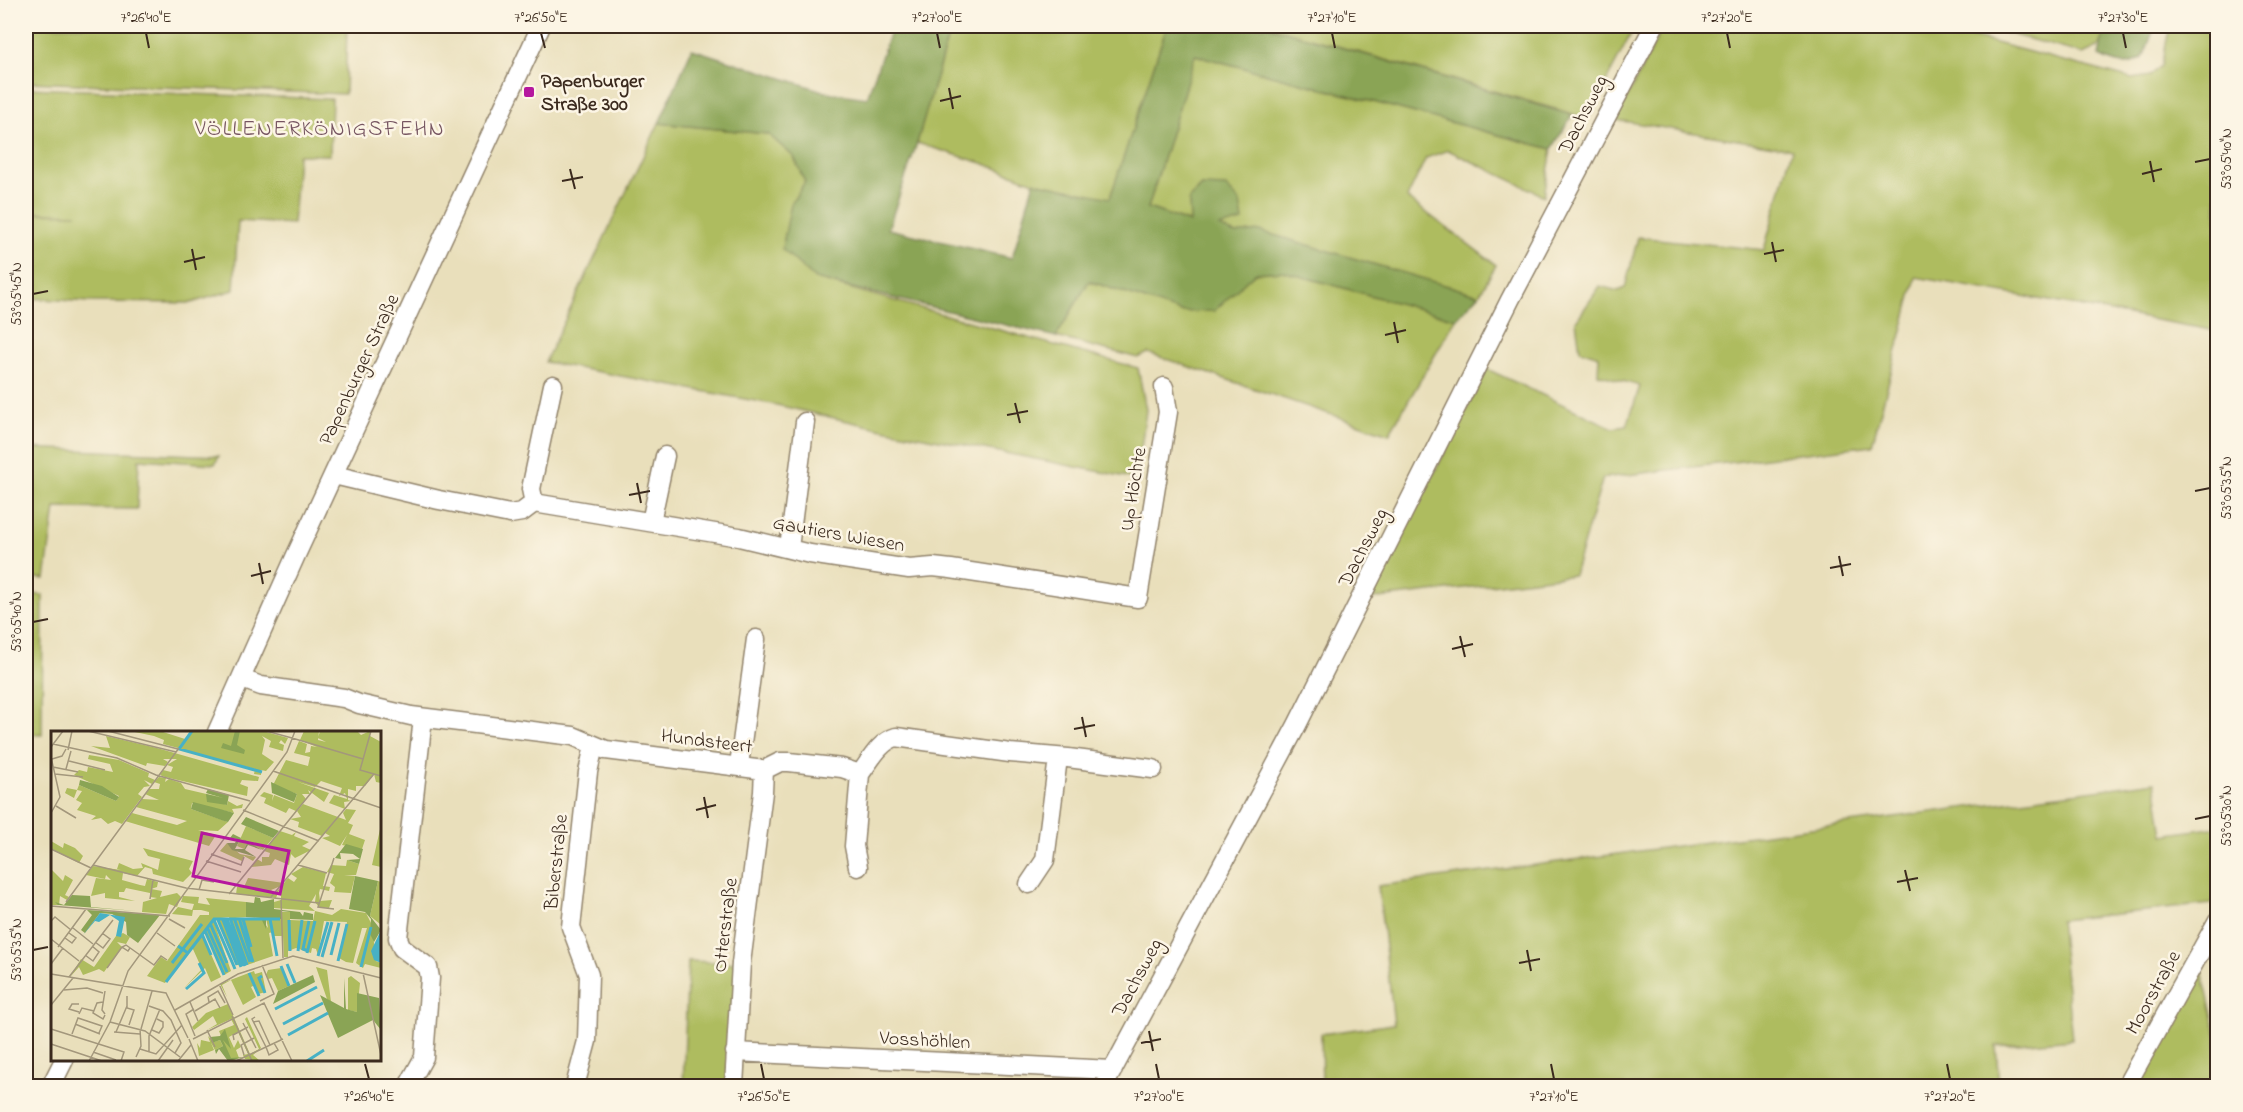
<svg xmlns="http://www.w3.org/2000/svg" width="2243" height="1112" viewBox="0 0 2243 1112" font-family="'Indie Flower',sans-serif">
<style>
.green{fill:#aebc5e;stroke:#74733e;stroke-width:1.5}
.forest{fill:#8aa455;stroke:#62673a;stroke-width:1.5}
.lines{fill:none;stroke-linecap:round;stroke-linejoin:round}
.minor-casing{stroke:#92846c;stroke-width:21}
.minor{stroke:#fff;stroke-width:18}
.ticks{fill:none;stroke:#3b2a1e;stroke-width:2}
.poi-dot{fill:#b5179e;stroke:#fcf5e5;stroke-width:2}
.labels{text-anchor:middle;stroke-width:5;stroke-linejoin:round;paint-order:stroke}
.poi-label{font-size:20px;font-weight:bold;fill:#3b2a1e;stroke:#fcf5e5;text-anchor:start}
.street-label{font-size:20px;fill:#3b2a1e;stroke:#fcf5e5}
.quarter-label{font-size:22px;letter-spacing:1.5px;fill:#765561;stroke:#fcf5e5}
.inset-river{fill:none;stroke:#47b1c5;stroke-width:3}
.inset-road{fill:none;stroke:#a3977c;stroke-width:1.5}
.view{fill:#b5179e;fill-opacity:0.15;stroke:#b5179e;stroke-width:3}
.inset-edge{fill:none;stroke:#3b2a1e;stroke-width:3}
.neatline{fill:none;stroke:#3b2a1e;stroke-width:2}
.ticks-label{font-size:15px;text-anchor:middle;fill:#3b2a1e}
</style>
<rect width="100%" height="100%" fill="#fcf5e5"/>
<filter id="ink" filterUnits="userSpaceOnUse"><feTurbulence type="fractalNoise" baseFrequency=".0167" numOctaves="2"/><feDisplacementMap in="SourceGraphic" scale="12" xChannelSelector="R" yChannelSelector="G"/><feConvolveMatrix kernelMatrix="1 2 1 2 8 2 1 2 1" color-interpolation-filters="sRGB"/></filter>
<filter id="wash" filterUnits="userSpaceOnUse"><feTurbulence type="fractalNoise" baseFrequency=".008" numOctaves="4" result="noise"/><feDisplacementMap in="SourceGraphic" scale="24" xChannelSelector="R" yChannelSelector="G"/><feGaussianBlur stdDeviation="1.35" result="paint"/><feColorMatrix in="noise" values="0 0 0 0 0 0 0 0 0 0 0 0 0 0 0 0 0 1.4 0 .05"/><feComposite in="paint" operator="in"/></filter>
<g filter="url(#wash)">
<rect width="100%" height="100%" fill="#e9dfbb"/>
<path class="green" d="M26,26H347L345,94L26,82Z
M951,26H1167L1110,199L1034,182L982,163L917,143Z
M1268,26H1635L1587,118Z
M1663,26H1931L2132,79L2150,76L2161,66L2170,26H2217V331L1916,277L1872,445L1603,478L1574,575L1370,599L1487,369L1613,428L1627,426L1640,386L1598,374L1599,356L1580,350L1576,321L1600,286L1618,291L1625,288L1638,237L1764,250L1792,149L1616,120Z
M1981,26H2105L2100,46L2083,54Z
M1195,55L1552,149L1544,196L1448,150L1426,158L1407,198L1496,265L1479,295L1260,231L1235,234L1218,227L1202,186L1189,199L1191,223L1148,208Z
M26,88L332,99L330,155H298L293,224L238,221L234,290L191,303L91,302L26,298V213L77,214L26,212Z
M659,123L768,134L794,157L805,182L791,204L815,279L1138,368L1146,410L1137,479L878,428L777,405L545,362Z
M1282,271L1456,319L1389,434L1148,353L1138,358L1056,337L1089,281L1181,312L1214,310L1255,273Z
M26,448L219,456L215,464L139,459L137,509L55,508L45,579L26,577Z
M26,594L43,595L42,735L26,734Z
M2155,782L2163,835L2217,827V892L2211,904L2060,920L2072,1039L1996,1046L1999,1086H1322L1321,1034L1394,1024L1378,886Z
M688,961L741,963L734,1086H683Z
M2201,966L2217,1036V1086H2137Z"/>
<path class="forest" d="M892,26H951L917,143L888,229L1012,258L1034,182L1110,198L1167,26H1268L1572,115L1552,149L1195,55L1148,208L1190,223L1189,199L1202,186L1226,187L1240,202L1243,221L1219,227L1235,234L1260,231L1479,295L1456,319L1282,271L1255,273L1214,311L1181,312L1089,281L1056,337L815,279L782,249L791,204L805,182L794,157L768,134L659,123L692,49L826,92L867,98Z
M2105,26H2155L2143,58C2127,68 2115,64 2099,56Z"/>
</g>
<g filter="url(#ink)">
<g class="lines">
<g class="minor-casing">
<path id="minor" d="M334,475L439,500L510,514L522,512L534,503L739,537L810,554L909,569L933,567L951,569L1138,598L1168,412L1164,387
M534,503L531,489L553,385
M651,522L665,456
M789,548L805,422
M242,679L261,686L344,698L359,704L411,716L573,736L606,750L764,770L780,762H789L842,768L860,774C870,761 879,742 896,737L1010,753L1068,758L1153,769
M217,732L296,555L541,26
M739,765L756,639
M858,867L854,846L860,774
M1029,884L1045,860L1058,758
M735,1052L1113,1070
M51,1086L64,1060
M408,1086L424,1057L430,978L428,967L402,948L398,938L423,718
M575,1086L587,1041L589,975L571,927L588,772L594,746
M734,1086L741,963L763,792L764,770
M1104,1086L1297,725L1510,300L1654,26
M2126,1086L2218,920"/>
</g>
<use href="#minor" class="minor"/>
</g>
</g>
<path class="ticks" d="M146,33L149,48M541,33L545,48M937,33L940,48M1332,33L1335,48M1727,33L1730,48M2123,33L2126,48M949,88L953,109M940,101L961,96M2150,161L2154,182M2195,162L2210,159M570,169L575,189M2142,174L2162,169M562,181L583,177M1772,242L1776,262M192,249L196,270M1764,254L1784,250M184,262L205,257M33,294L48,291M1394,322L1398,343M1385,335L1406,330M1015,403L1020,423M1007,415L1028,411M637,483L641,503M2195,491L2210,488M629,495L650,491M1839,556L1843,576M259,563L263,584M1830,568L1851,564M251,576L271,571M33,622L48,619M1460,636L1465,657M1452,649L1473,644M1082,717L1086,737M1074,729L1095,725M704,797L708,818M696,810L716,805M2195,819L2210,816M1905,870L1910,891M1897,882L1918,878M33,950L48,947M1527,950L1531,971M1519,963L1540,959M1149,1031L1153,1051M1141,1043L1161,1039M365,1064L369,1079M761,1064L764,1079M1156,1064L1159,1079M1551,1064L1554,1079M1947,1064L1950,1079"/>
<rect class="poi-dot" x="523" y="86" width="12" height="12" rx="3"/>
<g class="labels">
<g class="poi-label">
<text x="541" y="87">Papenburger<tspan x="541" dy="23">Straße 300</tspan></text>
</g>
<g class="street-label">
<text transform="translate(1582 114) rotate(-63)" y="7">Dachsweg</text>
<text transform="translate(358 369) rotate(-65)" y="7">Papenburger Straße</text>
<text transform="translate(1132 489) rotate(-81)" y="7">Up Höchte</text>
<text transform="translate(839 533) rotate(10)" y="7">Gautiers Wiesen</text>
<text transform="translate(1362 547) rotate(-63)" y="7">Dachsweg</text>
<text transform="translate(707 740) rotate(7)" y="7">Hundsteert</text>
<text transform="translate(555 862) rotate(-84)" y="7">Biberstraße</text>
<text transform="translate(724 925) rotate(-83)" y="7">Otterstraße</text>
<text transform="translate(1136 977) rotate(-62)" y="7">Dachsweg</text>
<text transform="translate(2152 992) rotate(-61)" y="7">Moorstraße</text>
<text transform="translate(925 1039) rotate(3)" y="7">Vosshöhlen</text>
</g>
<g class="quarter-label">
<text x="320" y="135">VÖLLENERKÖNIGSFEHN</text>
</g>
</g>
<g transform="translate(51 731)">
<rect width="330" height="330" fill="#e9dfbb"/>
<path d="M79,0H109L134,8L127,17L112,13L113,9L103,5ZM141,0H212L237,7L234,13L230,9L228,12L233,14L232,20L218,16L220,10L211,5L214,9L211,23L223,31L215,40L210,39V44L203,43L204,38L129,18ZM253,0H268L267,9L275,11L267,7L269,0H306L310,4L319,0V5L330,11V52L325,51L323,43L314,55H305V60L297,58V69L300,70L293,71L294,78L278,72L283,64L296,68L294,62L288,65L291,57L270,50L264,56L247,51L278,62L273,71L257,59L259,63H251L255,68L245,80L238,77L235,82L213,72L215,67L209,65L213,61L222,64L221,70L223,64L243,72L246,63L222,54L235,29L257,35L259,26L243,22L248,10L256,13L254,22L259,21L260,15L266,16L249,9ZM55,5L106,17L208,46L207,50L191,49L189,53L197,56L196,65L114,46L109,44L112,39L120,41L122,36L116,34L126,28H112L117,31L114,35L96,32L95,35L40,15L59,17ZM38,24L68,29L98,42L97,46L104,49L101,53L93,49L99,55L93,56L87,63L91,66L71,93L64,90L57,93L50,87L40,89L45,85L26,79L31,72L25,69L31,60L26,59L23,67L14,62L16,57L26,59L28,54L65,70L68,65L23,44L28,39L36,41L37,36L62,41L59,33L37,28ZM108,46L115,47L114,51L118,48L130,52L134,58L177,68L170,72L176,74L177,70L186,75L192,73L191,77L181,78L183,82L141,72L140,78L177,91L167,100L147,99L165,104L158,115L74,90L81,82L126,94L136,90L85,76L91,68L108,69L94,63L98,58H108L109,53L103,51ZM252,73L295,89L292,82L295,78L305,79L297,92L302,94L298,103L314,109L311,118L291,114L296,104L289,115L271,107L279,105L274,102L271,105L247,96L248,91L239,88L250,86L246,80ZM330,94V136L321,134ZM195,95L222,107L212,119L192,109L196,112L193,118L186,115ZM229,100L241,104L245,101L243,105L258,111L251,115L260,119L244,127L240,123L238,134L224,128L220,134L200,136L206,128L211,131V126H218L219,122L213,120ZM0,110L12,117L13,112L24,117L32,125L28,132L0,118ZM176,112L189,123L205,126L202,130L193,125L191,130L169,120ZM92,117L142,130L138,138L141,142L132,151L102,143L101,138L94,136L86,145L72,142L71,149L89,154L94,155L96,148L107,151L106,156L100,158L111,160L109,166L126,162L130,166L126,176L118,173L115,183L91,181L92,171L106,167L99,166V162L75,157L73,161H68V166L84,170L54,167V162L40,165L45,147L60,149L55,144L54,148L35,144L42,135L70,139L66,138L68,132L82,138L92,137L90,132L107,139L109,128L97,125ZM296,129L308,133L305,144H293L304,145L300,162L283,161L284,156L279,152L283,143L276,141L280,134L295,135ZM252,136L275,142L272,155L279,156L278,160L269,158L268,162L269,170L281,169L278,177L268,176L264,171L265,163L258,175L264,180L281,184L290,178L315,182L321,194L325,230L330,232V237L314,233L312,237L305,232L316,197H311L302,232L295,231L288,227L296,191L273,190L267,224L265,218L261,217L260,222L245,217L237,220V226H246H233L232,205H223L222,201L218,202L222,225L196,234L178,186L162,188L180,240L173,244L153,200L151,203L170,246L160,251L154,237L133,257L151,238L141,216L114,252L96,245L110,226L116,230L149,184H158V181L150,179H142L141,185L121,183L127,176L141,179L143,173L130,171L132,165L148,166L147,172L159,174L155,167L195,171V186L184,187H210L217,197L215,187L231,188V181H239V189L262,190L264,180L223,177V171L230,169V155L220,159L224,162L229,157L225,167L185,163L186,156H193L197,147L233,152L237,147L243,151L246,147L240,143ZM0,138L12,150L14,144L22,149L14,164L18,166L16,169L9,165L8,174H0ZM327,150L330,151L329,193L319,185ZM167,189H172L181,213L185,212L194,235L186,234ZM72,202L79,206L75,213L66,211L71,216L53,241L48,238L32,244L28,236L19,246L30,228L43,236L65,205ZM265,236L276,239L280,271L276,268ZM230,237L238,255L227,260L221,247L217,248L215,244L217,239ZM203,240L204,243L211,241L215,261L207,263L204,254L200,256L205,266L192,274L180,249L171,254L176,266L169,253ZM300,245L309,252L306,281L297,279V247ZM177,273L199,323L208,318L194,288L196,286L210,317L202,324L209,330L194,328L192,324L197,323L187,301L178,306L183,317L187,309L190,316L185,319L188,327L180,330L168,300L183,294L180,288L156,299L166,293L162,285L143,299L141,296L155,282ZM157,305L163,311L169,309L172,315L164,319L160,312L163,319L148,325L146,312L149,317L150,309L159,311Z" fill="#aebc5e"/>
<path d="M184,0H189L186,14L194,19L193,23L170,17L172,12L180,15ZM29,49L51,55L68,66L65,70L28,54ZM220,51L246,63L243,71L221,62ZM157,58L178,64L176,74L156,71L155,63L172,67L155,62ZM142,71L169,78L183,82L177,91L173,90L140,78ZM195,86L228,100L222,107L190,93ZM182,103L190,107L184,118H193L196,112L192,108L211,119L197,114L194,119L205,126L181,119L176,112H184L186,108L179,107ZM295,113L312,118L308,133L296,129L309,128L302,123L289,122L290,128L284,127ZM304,145L327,150L319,185L330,199L323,211L319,203L320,188L314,181L298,178ZM21,164L39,165L40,176L85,180L7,174L4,171L13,174ZM204,166L209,167L210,171L223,168V178L249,181L252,185L253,181L262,183V189L239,188V181L230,180V188L215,187V198L210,187L195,186V171L203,172ZM36,179L109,184L87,212L76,204L75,191L61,183L49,182L34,202L30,199L41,184ZM262,244L264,251L222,273L227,260ZM293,247L295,278L306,281V262L328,267L330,299L322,289L287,307L269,264L293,277ZM174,298L180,318L172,309L180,327L193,326L177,330L168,318L165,323L164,319L172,315L169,309L161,312L159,306L169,305Z" fill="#8aa455"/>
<path d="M49,182L74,186L70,206L65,205L68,190L59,184L48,191L44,190L32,204ZM330,199V232L323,229L320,220Z" fill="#47b1c5"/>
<path class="inset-river" d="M141,0L128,18L211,41M179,187L196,234M183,187L199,231M188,187L202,231M176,188L194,235M192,188L200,216M219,188L226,225M163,189L184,238M167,189L186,234M172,189L190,236M174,189L192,235M238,189L239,220M159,192L176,232M156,196L176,241M154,200L173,244M151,203L160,224M247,220L251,189M257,220L252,218L258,190M137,222L163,188H229M256,222L264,190M280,224L288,192M267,225L277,191M271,226L281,191M287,230L296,193M121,232L151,193M236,233L244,252M230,235L238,255M310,236L320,196M198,242L208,265M211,245L208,247L214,262M115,251L137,222L127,215M135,258L153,242L148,232M224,278L266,256M232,293L272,272M237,304L277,282M256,330L273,319"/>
<path class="inset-road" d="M37,0L125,21M57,0L127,18M215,0L241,7M320,0L309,39L330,45M241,7L312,28M2,13L66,27L105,44L199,70M0,16L12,0M17,19L21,0M0,26L9,66L0,82M1,28L11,25L15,18M18,30L54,39M2,36L27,41M15,38L20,20M222,40L330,77M4,43L32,46M5,75L25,87M192,79L268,110M0,118L40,137M160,123L190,134L193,126M155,130L190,141M42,134L135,157L268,172M247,134L276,142M148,159L151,149L163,151M178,163L264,57M220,166L323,43M230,167L232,227M99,168L102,149M15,171L128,17M0,175L119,185M283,178L267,176L283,127M118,188L134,197M0,190L4,186L20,199M22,197L42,213M106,202L124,215M14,207L21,212L25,207L18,202M0,208L28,230M44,211L52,217L59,208L51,202M7,216L35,178M79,217L77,220L71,216L75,214L103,234L110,225L116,229M34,224L42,230L48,221L41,215M0,233L12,217M56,237L71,216M312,242L330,324M0,243L115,262L137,307M18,246L62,189M168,253L182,284M13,259L36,257L52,262M54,260L51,279L54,283M76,265V277L83,279L78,294M209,270L223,263L211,234M52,271L46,272L42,282L52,288L54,284M139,271L147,290M158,271L157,266L167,260L174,272M28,273H21L18,278L28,281M0,274L22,247M98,275L112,280L120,289L130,312L124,322M143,278L135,283L144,305M124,279L187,243L242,225L330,247M144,280L164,268L169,277M28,283L31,277L43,280M181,285L201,330M204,286L201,288L215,316M59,291L94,300L129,326M202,291L208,290L219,314M192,292L205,317M24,293L49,303M0,298L73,321L70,330M90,298L101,260M101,299L108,302L112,296V291L106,288M156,299L164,316M63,301L89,303M65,301L76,275M21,303L27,287L51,295L48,302M138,308L147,330M142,308L213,272L241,330M183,309L182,304L197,296M0,313L51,330M215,316L218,324L227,319L223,312M89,318L105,323L131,294M42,321L65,329M98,321V305L109,278M193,324L190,314L203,307M85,326L90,315L89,298M38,330L59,291L77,240L236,21L244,0M107,330L122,309M127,330L140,314M185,330L232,308"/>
<path class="view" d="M151,102L238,120L229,163L142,145Z"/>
<rect width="330" height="330" class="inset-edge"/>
</g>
<rect width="2243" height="1112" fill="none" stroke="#fcf5e5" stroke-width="66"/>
<rect x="33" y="33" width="2177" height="1046" class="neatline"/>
<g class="ticks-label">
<text x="146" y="22">7°26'40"E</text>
<text x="541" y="22">7°26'50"E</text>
<text x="937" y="22">7°27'00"E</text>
<text x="1332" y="22">7°27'10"E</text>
<text x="1727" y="22">7°27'20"E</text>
<text x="2123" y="22">7°27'30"E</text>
<text transform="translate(2226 159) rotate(-90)" y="5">53°05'40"N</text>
<text transform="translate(16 294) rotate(-90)" y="5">53°05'45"N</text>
<text transform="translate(2226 488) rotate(-90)" y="5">53°05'35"N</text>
<text transform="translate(16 622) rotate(-90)" y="5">53°05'40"N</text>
<text transform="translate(2226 816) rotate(-90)" y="5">53°05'30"N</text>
<text transform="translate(16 950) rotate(-90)" y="5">53°05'35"N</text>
<text x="369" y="1101">7°26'40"E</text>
<text x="764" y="1101">7°26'50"E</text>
<text x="1159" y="1101">7°27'00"E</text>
<text x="1554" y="1101">7°27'10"E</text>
<text x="1950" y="1101">7°27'20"E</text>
</g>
</svg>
